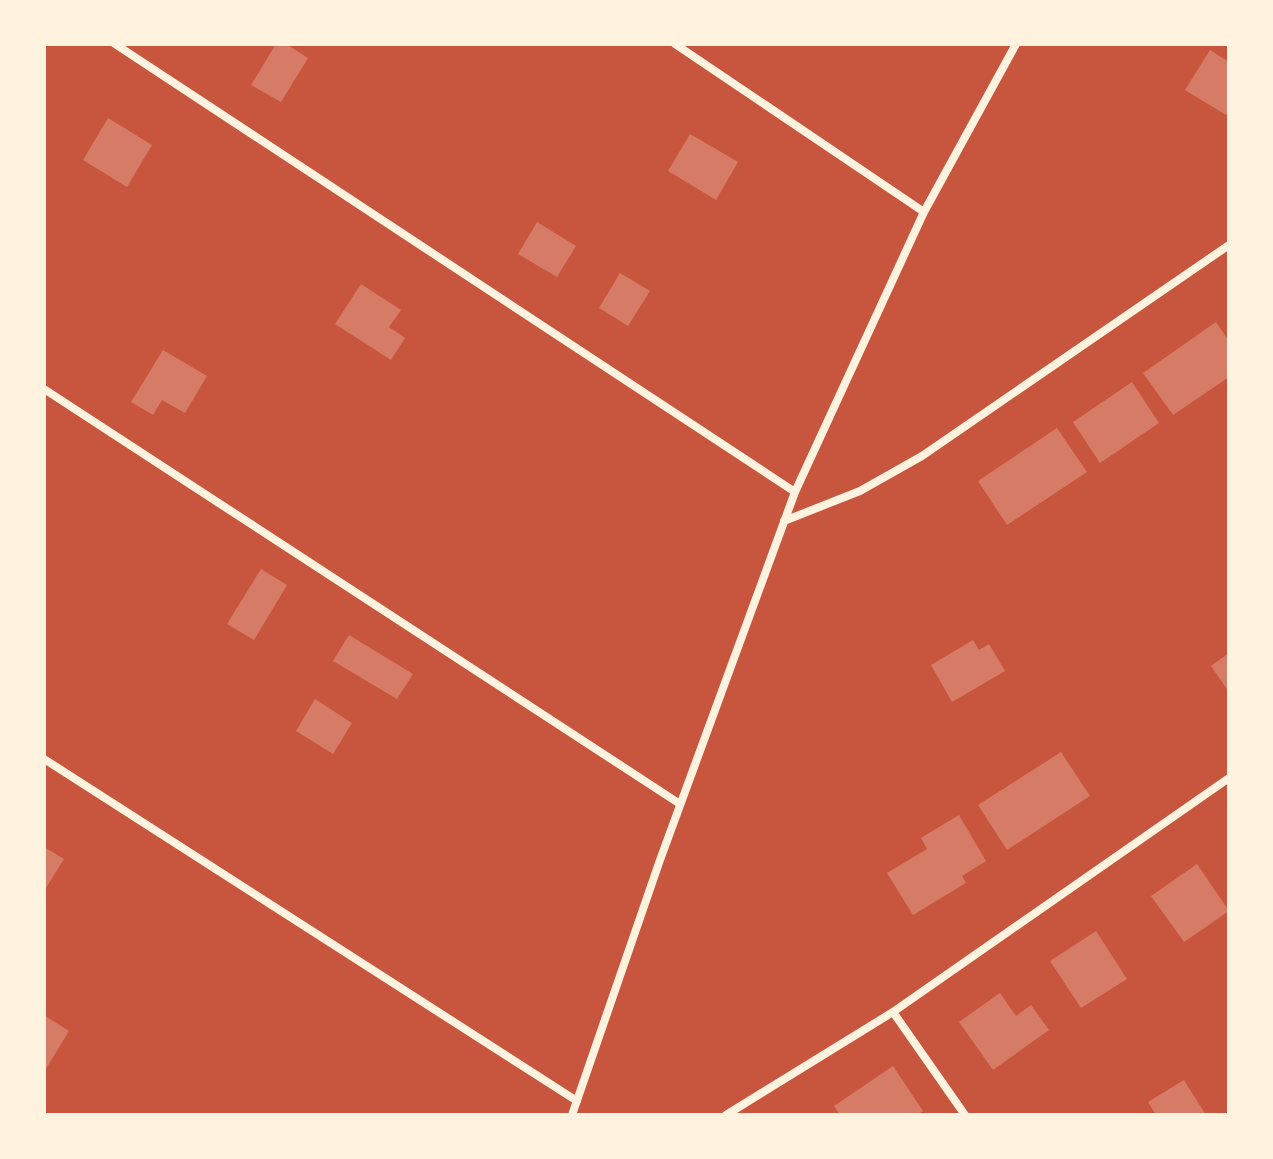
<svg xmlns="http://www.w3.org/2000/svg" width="1273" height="1159" viewBox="0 0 1273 1159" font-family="Bitter,serif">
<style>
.building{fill:#d67c66}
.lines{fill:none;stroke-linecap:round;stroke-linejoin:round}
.minor{stroke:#fff3e0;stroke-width:8}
</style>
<rect width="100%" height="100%" fill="#c8553d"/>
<path class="building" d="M276,44H286L308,58L281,102L251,85Z
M1210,50L1229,62V109L1226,115L1185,90Z
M108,118L152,145L127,187L83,160Z
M690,134L738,162L716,200L668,171Z
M537,222L576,246L557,277L518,254Z
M620,273L650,291L628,326L599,308Z
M361,284L401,310L389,327L405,338L391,360L335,324Z
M1216,322L1229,341V377L1173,415L1143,373Z
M163,350L207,376L185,413L162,400L153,415L131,402Z
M1132,382L1159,423L1100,463L1073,422Z
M1057,428L1087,472L1007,525L978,481Z
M261,569L287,585L254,640L227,624Z
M349,635L413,674L397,699L333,661Z
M973,640L979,650L989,644L1005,671L952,702L931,665Z
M1229,653V692L1211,666Z
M315,699L352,723L333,754L296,731Z
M1061,752L1090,796L1007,850L978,805Z
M959,815L986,861L962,876L966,883L913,915L887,873L927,849L921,838Z
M44,847L64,859L44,891Z
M1197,864L1229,911L1184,942L1151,896Z
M1096,931L1127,979L1081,1008L1050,961Z
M1000,993L1016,1016L1031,1005L1049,1030L993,1070L959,1022Z
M44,1015L69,1031L44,1072Z
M893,1066L923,1111L917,1115H840L834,1106Z
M1184,1080L1206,1115H1156L1148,1102Z"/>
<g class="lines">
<path class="minor" d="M115,44L795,492
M675,44L924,212
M44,389L680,804
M784,521L860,491L922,456L1229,245
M44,759L577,1101
M893,1012L965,1115
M572,1115L660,860L795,492L924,212L1016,44
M726,1115L893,1012L1229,778"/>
</g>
<rect width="1273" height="1159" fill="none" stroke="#fff3e0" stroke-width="92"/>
</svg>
